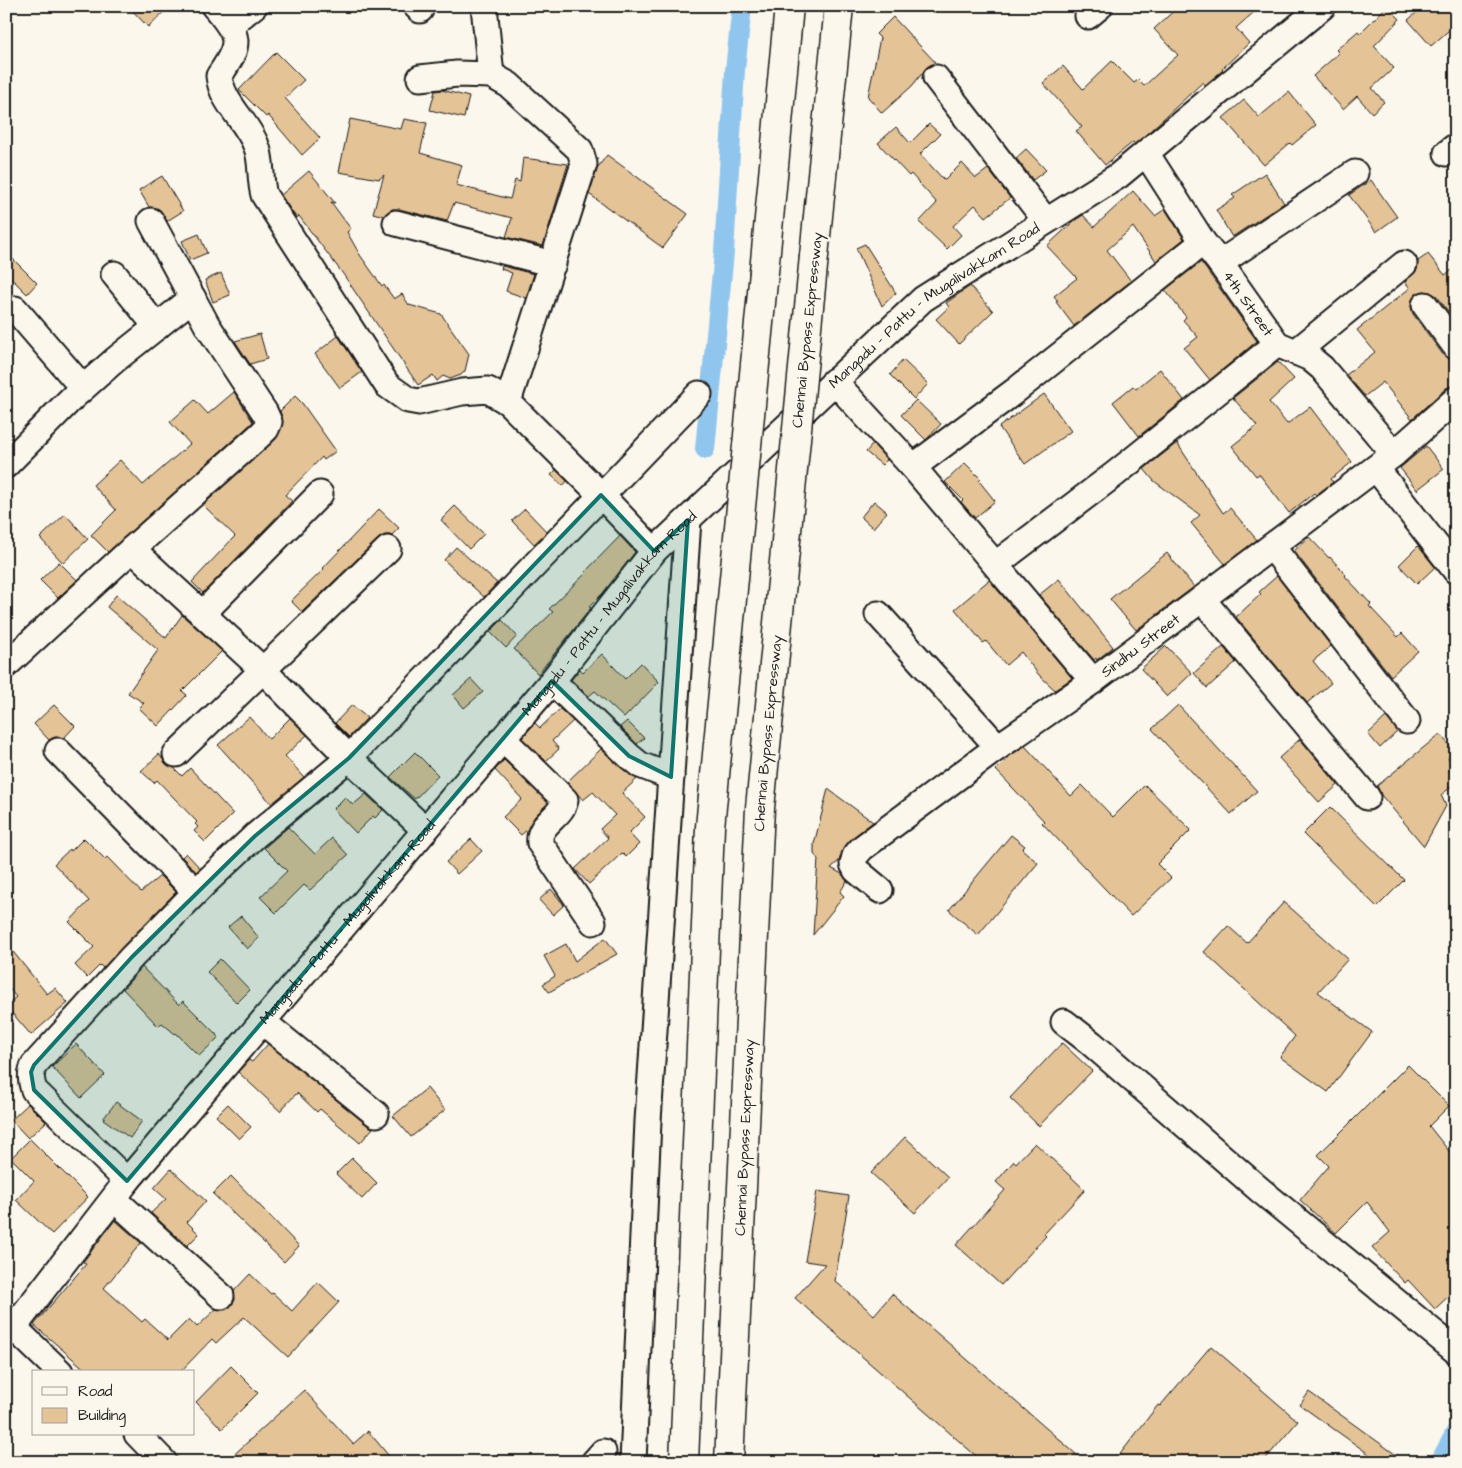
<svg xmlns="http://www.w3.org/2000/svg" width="1462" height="1468" viewBox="0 0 1462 1468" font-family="'Architects Daughter',sans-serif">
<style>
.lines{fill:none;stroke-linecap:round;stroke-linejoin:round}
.canal{stroke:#90c6ee;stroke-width:20}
.building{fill:#e4c396;stroke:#1c1c1c}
.minor-casing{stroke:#1c1c1c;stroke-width:29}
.highway-casing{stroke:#1c1c1c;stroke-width:31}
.minor{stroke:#fbf7ec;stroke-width:25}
.highway{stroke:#fbf7ec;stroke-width:28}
.highway-bridge-casing{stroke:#1c1c1c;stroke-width:31;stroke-linecap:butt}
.highway-bridge{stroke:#fbf7ec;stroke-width:28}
.marked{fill:#0f766e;fill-opacity:0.2;stroke:#0f766e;stroke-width:4;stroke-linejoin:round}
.labels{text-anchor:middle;stroke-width:5;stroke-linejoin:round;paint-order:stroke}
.street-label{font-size:15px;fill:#1c1c1c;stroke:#fbf7ec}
</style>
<rect width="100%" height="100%" fill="#fbf7ec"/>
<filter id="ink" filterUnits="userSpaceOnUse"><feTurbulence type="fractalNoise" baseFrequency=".02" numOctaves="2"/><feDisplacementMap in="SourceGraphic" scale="10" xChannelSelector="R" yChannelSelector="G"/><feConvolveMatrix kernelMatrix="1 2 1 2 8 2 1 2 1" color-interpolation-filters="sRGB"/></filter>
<g filter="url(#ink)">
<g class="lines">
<path class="canal" d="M705,449L724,252L735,70L742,6
M1440,1462L1456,1432"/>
</g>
<path class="building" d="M128,6H170L148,27Z
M1179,6H1261L1236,28L1249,43L1222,69L1223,70L1205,85L1203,82L1150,131L1135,144L1133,142L1105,165L1076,131L1082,127L1043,83L1063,66L1083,89L1112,61L1134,83L1138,80L1144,86L1178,55L1154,29Z
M1387,6L1400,19L1374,46L1394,68L1372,88L1384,102L1372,113L1357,96L1343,109L1313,76L1339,53L1336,50L1358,31L1360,33Z
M1424,6H1456V24L1431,46L1408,20Z
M893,17L935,62L927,67L912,86L882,113L868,97L880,38L876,34Z
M276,52L304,80L285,98L320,138L302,155L268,115L266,117L239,90Z
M442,90L469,97L464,118L430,110L435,91Z
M1289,92L1316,125L1292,145L1290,143L1264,165L1223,118L1244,100L1259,117Z
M350,119L401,129L404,119L427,123L420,153L462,165L456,185L510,199L515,180L520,182L523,158L568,164L543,246L506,237L512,218L454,203L447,221L399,209H392L384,216L373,213L384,175L379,179L339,172Z
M929,124L940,134L920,154L944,180H945L962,163L976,178L988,169L1010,198L986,217L975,205L953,226L961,235L947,249L919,222L937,203L911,174L909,176L878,143L896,127L910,143Z
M1026,149L1046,170L1033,180L1016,158Z
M607,155L688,214L663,248L589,194L598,167Z
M309,171L335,203L331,202L351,229L347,232L360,255L382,286L384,285L394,299L402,294L409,305L441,314L469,354L465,371L461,375L450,379L443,376L437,381L433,375L418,385L343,274L299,216L297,218L292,212L281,195Z
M1265,173L1284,203L1232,237L1216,210L1235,198L1232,195Z
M162,176L183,211L167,221L159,209L149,207L139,190Z
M1371,180L1397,217L1376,232L1349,195Z
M1133,191L1155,216L1165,209L1184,239L1156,261L1133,227L1107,250L1131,281L1074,326L1056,302L1058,301L1054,296L1077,278L1047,246L1074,221L1083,215L1094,227Z
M199,234L207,253L190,260L182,241Z
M865,244L896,293L882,306L856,248Z
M6,252L37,283L27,294L6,273Z
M1428,254L1445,275L1456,267V322L1437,296L1430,292L1423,291L1416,294L1412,300L1411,307L1413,314L1444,356L1450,360L1456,361V385L1446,388L1412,419L1383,382L1365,396L1346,375L1375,352L1357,330L1410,288L1405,282L1417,270L1418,261Z
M1201,262L1257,341L1210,380L1184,348L1198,337L1183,320L1186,317L1165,290Z
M502,266L534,274L526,298L506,291L512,273L501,269Z
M221,273L230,295L213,302L205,280Z
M970,286L993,311L959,344L936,319L949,307L946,303Z
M260,334L267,359L250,364L235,341Z
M338,336L362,372L340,388L315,354Z
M903,360L928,384L914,399L890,375Z
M1278,362L1294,379L1269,402L1287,424L1310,407L1352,462L1331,479L1333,482L1316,495L1314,493L1289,513L1259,474L1256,476L1232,446L1257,426L1233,398Z
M1160,369L1184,400L1139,436L1113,402L1133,386L1136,389Z
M234,392L253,422L108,552L91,535L116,510L93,485L120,460L143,485L190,444L170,422L195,400L208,414Z
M1044,394L1071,431L1025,464L999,427Z
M295,396L302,403L336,451L324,460L322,457L285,495L292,501L203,593L192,582L235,536L203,505L276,439L283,422L280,411Z
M916,400L941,424L926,440L901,415Z
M1456,418V433L1449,425Z
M1177,443L1223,513L1230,508L1257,540L1225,564L1191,523L1200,515L1154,481L1144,469Z
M873,444L887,460L882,465L866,452Z
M1426,446L1444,469L1417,490L1400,468Z
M965,463L981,479L979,481L995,501L975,518L961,502L963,500L945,482Z
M556,470L567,481L563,486L551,475Z
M874,501L887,512L873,528L861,517Z
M455,506L484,534L469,549L441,520Z
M379,509L399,528L392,535H385L378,539L302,612L291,601L324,569L323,568Z
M525,509L547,532L534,544L512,521Z
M65,514L88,539L63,563L40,538Z
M620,536L635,552L603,593L589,607L591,608L538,674L514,649L553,612L549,609L586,573L585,572Z
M1309,537L1329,558L1330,557L1346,575L1345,576L1371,604L1369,606L1398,637L1402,633L1418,651L1391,676L1294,551Z
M1418,546L1435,567L1417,584L1399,565Z
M456,547L497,583L484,597L444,560Z
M1167,553L1194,587L1136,630L1110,599Z
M59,562L77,580L58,598L40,580Z
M1277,576L1331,646L1313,661L1331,683L1307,703L1236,617L1261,594L1259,592Z
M1059,579L1113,647L1097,660L1096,658L1094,660L1039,595Z
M989,580L1072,678L1055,690L1039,675L1021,652L1006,665L986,641L983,643L955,609Z
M116,595L166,638L182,615L222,651L182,691L187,695L158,726L139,708L144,703L128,693L158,650L107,607Z
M502,620L517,636L506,648L490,632Z
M1166,646L1192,673L1167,697L1141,669Z
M1223,647L1236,662L1207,688L1194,673Z
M602,654L625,679L641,663L659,682L624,718L595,691L589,696L571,680L580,669L583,672Z
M471,679L483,692L464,708L453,695Z
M54,705L75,726L64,738L55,737L49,740L34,724Z
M352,705L367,718L349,737L335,723Z
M1178,705L1257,791L1231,814L1152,729Z
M560,709L573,721L552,741L559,749L546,761L522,738L535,723L540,728Z
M249,717L269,739L290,718L307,735L285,756L304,777L272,804L218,745Z
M1386,717L1398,731L1380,748L1368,734Z
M627,721L644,738L637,744L620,727Z
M1440,734L1455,752L1448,758L1454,766L1449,770L1456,778V783L1441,795L1446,806L1424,846L1381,795L1377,786Z
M1300,739L1338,785L1319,802L1279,758Z
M1025,746L1071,796L1082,785L1113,817L1145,785L1191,830L1157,864L1171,878L1131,916L1042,823L1044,821L996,770L1011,755Z
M601,749L620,767L637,779L622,793L645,817L629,833L639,844L626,857L622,853L589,884L575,869L608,838L600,829L615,815L593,792L583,800L567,782Z
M415,752L438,775L415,799L390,777Z
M159,754L166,764L174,768L182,776L190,768L233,814L205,842L194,831L198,827L195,824L197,822L157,780L154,783L141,771Z
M504,760L548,803L535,816L528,829L521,835L503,817L522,799L495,770Z
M828,789L873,822L851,839L844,847L839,861L831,868L842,874L847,881L840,892L844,896L813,935L818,859L814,854V844Z
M366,794L383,810L375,818L373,816L356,833L333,809L345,797L353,805Z
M1330,807L1404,880L1377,907L1303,834Z
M288,827L315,854L332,838L348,855L310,890L304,885L276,913L260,897L287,871L264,848Z
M1011,835L1025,846L1022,849L1038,863L978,935L949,910Z
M84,838L105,859L107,857L141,892L160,876L176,892L103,968L100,965L87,978L75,965L94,947L69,922L89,901L54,864L70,849L71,851Z
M471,839L482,851L457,874L446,862Z
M186,853L200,868L196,872L182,857Z
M551,889L564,905L553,915L539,900Z
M1284,902L1348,959L1318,992L1372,1032L1328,1092L1280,1057L1295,1036L1204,952L1228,926L1247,943Z
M241,916L259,938L247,949L228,927Z
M605,938L617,954L549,992L543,984L555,976L544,956L566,944L575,961Z
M6,943L47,994L55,988L68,1003L31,1035L6,1006L16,997L6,985Z
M220,959L250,990L237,1003L207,972Z
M142,967L179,1005L183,1001L219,1037L199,1056L176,1033L175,1034L162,1023L158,1026L123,989Z
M1062,1043L1092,1071L1039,1126L1010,1098Z
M76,1044L105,1075L81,1098L52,1067Z
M268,1044L367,1125L373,1128L360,1143L320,1109L317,1112L297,1093L280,1111L238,1072L249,1060L252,1062Z
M1408,1065L1449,1106L1429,1126L1456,1160V1289L1435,1309L1408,1280L1405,1283L1372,1248L1390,1232L1367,1202L1336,1233L1300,1200L1329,1166L1318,1155Z
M427,1088L445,1110L411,1137L393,1116Z
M116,1102L142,1121L130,1138L103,1119Z
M28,1104L46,1122L28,1138L11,1120Z
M228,1104L251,1127L239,1139L216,1116Z
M905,1137L948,1177L915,1213L871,1173Z
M30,1139L88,1197L52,1234L16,1200L34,1181L11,1158Z
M1035,1143L1085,1190L1044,1234L1046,1236L1001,1285L956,1245L1005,1190L996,1182L1014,1161L1016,1163Z
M352,1158L377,1183L362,1199L336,1174Z
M171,1169L206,1201L187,1222L199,1234L187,1246L151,1213L166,1199L154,1188Z
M231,1176L299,1246L284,1262L213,1194Z
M817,1191L849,1196L835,1281L874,1315L892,1294L1085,1462H983L795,1298L825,1264L805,1261Z
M115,1220L141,1243L104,1288L142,1322L145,1319L168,1340L189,1319L197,1327L216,1309L225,1310L231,1306L235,1300L234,1291L250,1274L271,1294L273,1293L292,1311L318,1282L339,1302L288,1357L244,1317L216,1343L212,1339L180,1372H88L34,1325L86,1264L83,1262Z
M1211,1346L1298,1421L1263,1462H1114L1158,1405L1160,1406Z
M231,1366L258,1393L222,1429L196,1402Z
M304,1390L353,1444L368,1431L394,1462H226Z
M1309,1392L1406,1462H1380L1300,1405Z"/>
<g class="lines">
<g class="minor-casing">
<g id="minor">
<path d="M214,6C240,36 242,43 219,76C222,103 246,120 256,145C263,161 259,178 264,195L387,385L408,400L419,402L462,392L488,390L508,402L601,495L654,551"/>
<path d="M416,6L420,10"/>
<path d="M484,6L491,75"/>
<path d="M1088,16L1100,6"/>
<path d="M230,25L254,6"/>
<path d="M420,78L457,74L491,75L509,85L580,150L584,164L508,402"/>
<path d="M936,78L1046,221"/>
<path id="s1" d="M1146,153L1203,242L1220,263L1277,344L1310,358L1322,368L1394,454"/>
<path d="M1447,153L1456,146"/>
<path d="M396,223L553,264"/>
<path d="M1220,263L1355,173"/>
<path d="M114,274L157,327"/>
<path d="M1425,305L1456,347"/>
<path d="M15,309L83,388"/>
<path d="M1296,352L1404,264"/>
<path d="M834,381L913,467L1093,681"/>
<path d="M6,465L72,398L115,360L193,298"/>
<path d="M913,467L1015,391L1203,242"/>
<path d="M1376,468L1456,571"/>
<path d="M1272,547L1407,721"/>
<path d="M132,549L263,670L349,758L425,830"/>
<path d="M996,564L1115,474L1277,344"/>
<path d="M1202,599L1367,797"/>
<path d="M203,613L320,494"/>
<path d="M878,614L998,747"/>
<path d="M6,665L132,549L260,435L266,429L269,422L265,413L207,325L151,221"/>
<path d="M552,681L629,756L640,765L671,777"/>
<path d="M503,739L565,800C562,817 537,824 540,843L593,922"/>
<path d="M58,751L196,892"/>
<path d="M176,754L388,549"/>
<path id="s2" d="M880,890L856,870L853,864L855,856L862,848L998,747L1093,681L1394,454L1456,399"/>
<path d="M263,1022L376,1114"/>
<path d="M1064,1022L1091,1043L1260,1190L1456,1351"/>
<path d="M127,1181L34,1090C31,1081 30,1074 34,1065L132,957L204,884L255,836L349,758L699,394"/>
<path d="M114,1199L221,1296"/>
<path d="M6,1320L60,1372"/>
<path id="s3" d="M6,1335L14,1327L127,1181L552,681L654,551L923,299L1118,176L1323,6"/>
<path d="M137,1434L164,1462"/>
<path d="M594,1462L603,1452"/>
<path d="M633,1462L648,1121L688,520"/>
</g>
</g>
<g class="highway-casing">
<g id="highway">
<path d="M814,256L839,6"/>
<path d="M764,272L789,6"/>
<path d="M684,1462L710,827L735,568"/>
<path id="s4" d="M729,1462L760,808L785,551"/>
</g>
</g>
<use href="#minor" class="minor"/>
<use href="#highway" class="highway"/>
<g class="highway-bridge-casing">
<path id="highway-bridge" d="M785,551L814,256
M735,568L764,272"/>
</g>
<use href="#highway-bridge" class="highway-bridge"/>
</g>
</g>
<path class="marked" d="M601,495L654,551L688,520L671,777L629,756L552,681L127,1181L34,1090L31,1072L34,1065L132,957L255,836L349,758Z"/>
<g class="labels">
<g class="street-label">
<text dy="5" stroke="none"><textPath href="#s1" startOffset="182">4th Street</textPath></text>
<text dy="5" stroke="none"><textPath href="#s3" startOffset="1391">Mangadu - Pattu - Mugalivakkam Road</textPath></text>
<text transform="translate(807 330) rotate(-84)" y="5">Chennai Bypass Expressway</text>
<text dy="5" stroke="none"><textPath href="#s3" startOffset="941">Mangadu - Pattu - Mugalivakkam Road</textPath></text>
<text dy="5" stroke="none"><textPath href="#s2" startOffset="401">Sindhu Street</textPath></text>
<text dy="5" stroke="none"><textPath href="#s4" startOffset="730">Chennai Bypass Expressway</textPath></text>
<text dy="5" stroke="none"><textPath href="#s3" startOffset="536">Mangadu - Pattu - Mugalivakkam Road</textPath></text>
<text dy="5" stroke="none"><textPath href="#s4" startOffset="325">Chennai Bypass Expressway</textPath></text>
</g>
</g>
<rect width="1462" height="1468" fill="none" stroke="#fbf7ec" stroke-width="25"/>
<rect x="12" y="12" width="1437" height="1443" fill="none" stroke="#1c1c1c" stroke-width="2" filter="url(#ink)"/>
<rect x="32" y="1370" width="162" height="65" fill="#fbf7ec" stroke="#a29f99"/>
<rect x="42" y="1387" width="25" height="8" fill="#fbf7ec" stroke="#a29f99"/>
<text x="78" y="1396" font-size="15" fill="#1c1c1c">Road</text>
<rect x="42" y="1408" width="25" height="15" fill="#e4c396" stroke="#a29f99"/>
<text x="78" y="1420" font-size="15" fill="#1c1c1c">Building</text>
</svg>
